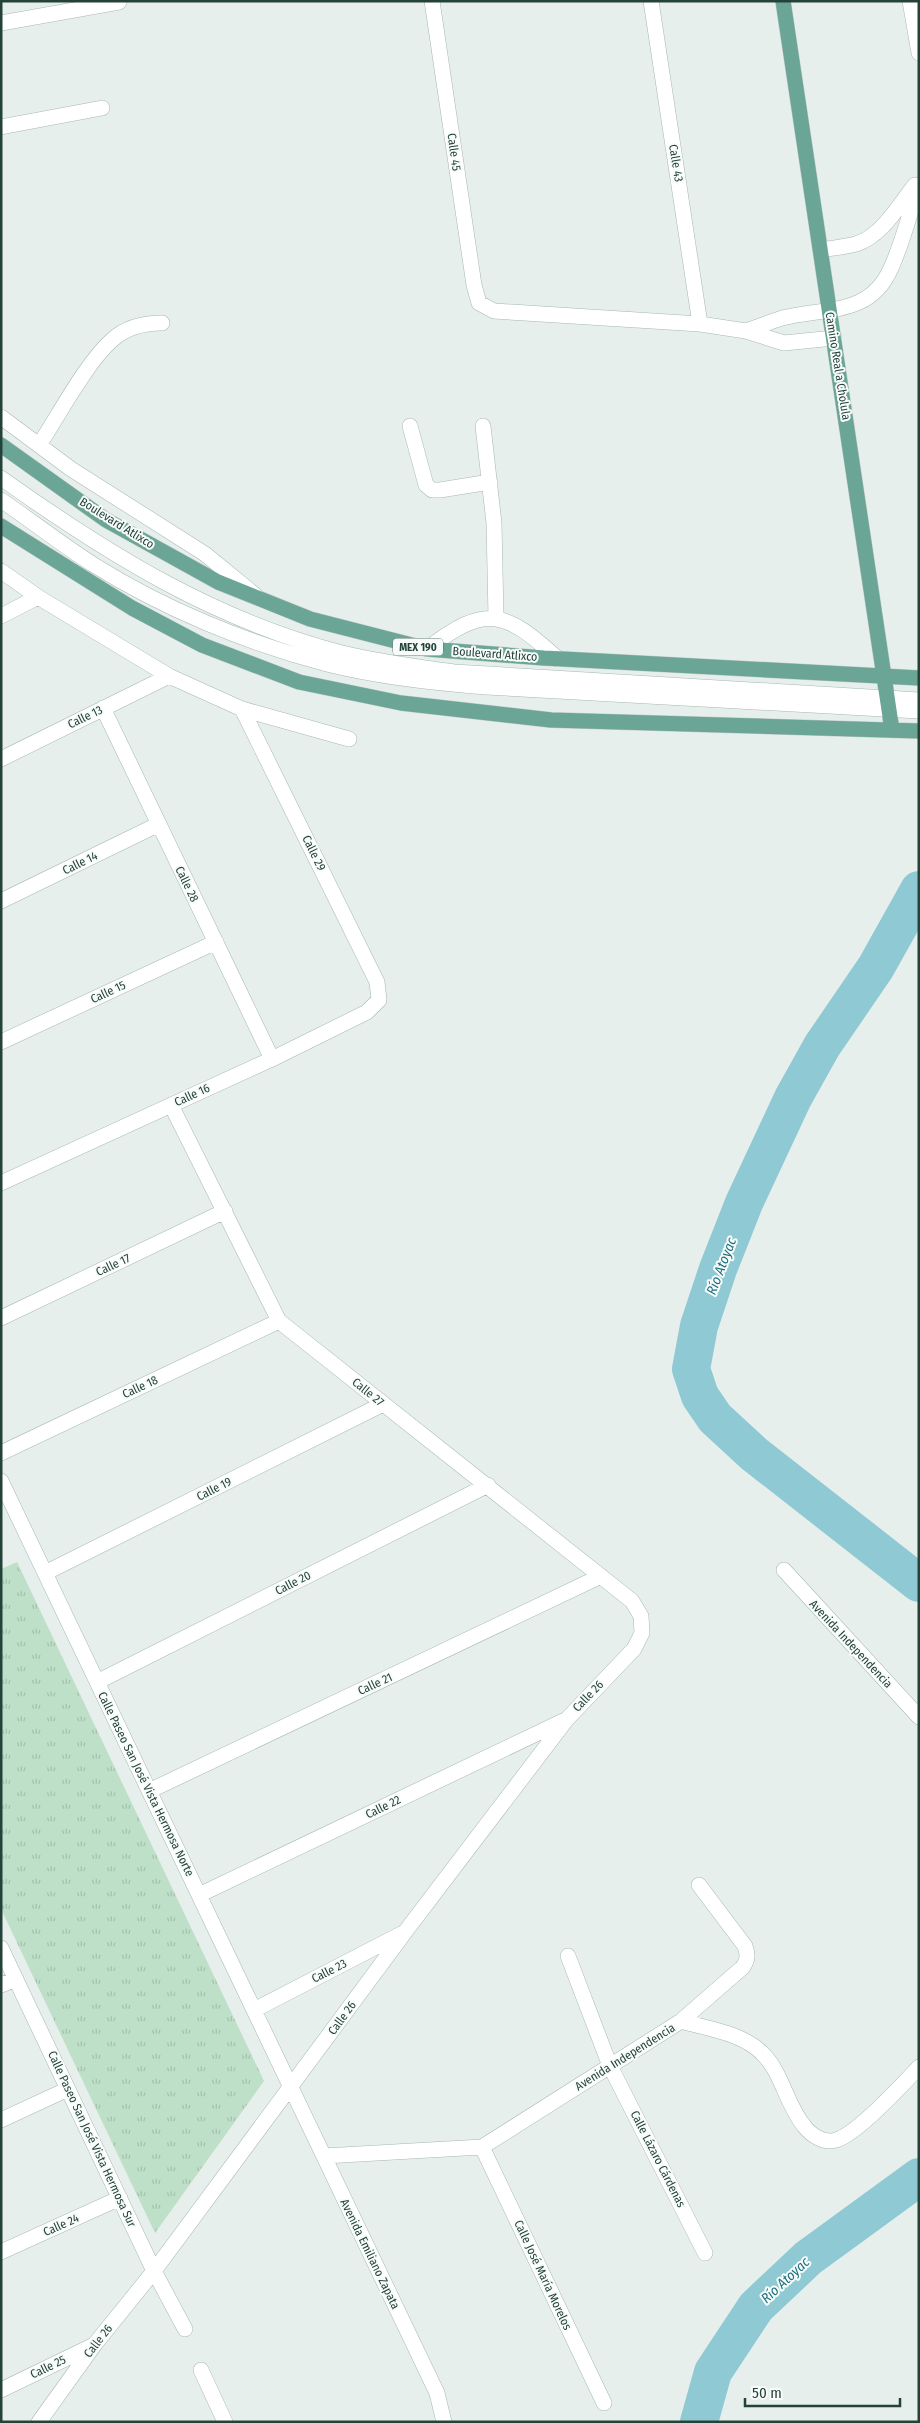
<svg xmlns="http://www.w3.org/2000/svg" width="920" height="2423" viewBox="0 0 920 2423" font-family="'Fira Sans Condensed',sans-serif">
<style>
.grass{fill:url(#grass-tufts)}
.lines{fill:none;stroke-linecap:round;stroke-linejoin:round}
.river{stroke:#8ec9d4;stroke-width:38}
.minor-casing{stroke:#a8b8b2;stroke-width:16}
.major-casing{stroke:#c2cac8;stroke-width:16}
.minor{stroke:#fff;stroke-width:15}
.major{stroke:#6aa596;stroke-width:15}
.labels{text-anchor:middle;stroke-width:4;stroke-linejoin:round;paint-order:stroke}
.shield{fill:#f7fbf9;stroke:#637a73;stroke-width:1}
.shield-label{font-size:11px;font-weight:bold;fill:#24423a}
.street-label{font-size:12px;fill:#24423a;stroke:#f7fbf9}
.water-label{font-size:14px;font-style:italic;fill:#1c6f80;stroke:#f7fbf9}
</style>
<defs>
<pattern id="grass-tufts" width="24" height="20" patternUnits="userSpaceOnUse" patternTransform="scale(1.25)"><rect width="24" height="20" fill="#bfe0c8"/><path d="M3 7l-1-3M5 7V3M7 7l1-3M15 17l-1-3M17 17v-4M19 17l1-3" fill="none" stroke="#a4c1ad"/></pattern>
</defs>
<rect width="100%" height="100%" fill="#e6efeb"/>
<path class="grass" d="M17,1562L264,2081L155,2233L1,1909V1569Z"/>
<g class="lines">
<path class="river" d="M919,890L876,967L822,1046L793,1098L744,1203L718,1269L699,1326L691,1369L700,1396L715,1418L754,1454L919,1583
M699,2422L713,2372L756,2307L808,2258L919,2177"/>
<g class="minor-casing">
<path id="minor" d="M432,1L474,285L479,303L494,311L700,324L746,331L784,343L834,338
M651,1L700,324
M910,1L919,53
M1,23L119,2
M1,127L102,108
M821,250C832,248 845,247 856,244C882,236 899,205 915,185
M746,331C758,327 770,322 782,318C824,307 870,317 891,268C903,242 910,212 919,185
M1,417L71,469L205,554L255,595
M410,426L426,485L432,490H440L490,482
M483,426L494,523L496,617
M39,445C59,415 86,363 112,340C125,328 144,323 162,323
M1,478C108,554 214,620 342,653C379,662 417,667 454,672L919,700
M1,500C32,521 62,545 94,565C164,609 247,643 327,664C379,677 433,683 487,687L919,711
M1,571L38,597L169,676L242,709L349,739
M1,616L38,597
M427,649C487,603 505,611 558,659
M103,708L272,1059
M1,759L169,676
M1,901L159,824
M1,1042L216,942
M1,1183L272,1059L367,1012L379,1000L377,982L242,709
M1,1318L225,1211
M1,1453L279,1321
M1,1481L437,2393L444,2422
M784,1570L919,1717
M45,1573L383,1404
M97,1682L488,1485
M149,1791L601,1576
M199,1895L563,1721
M1,1948L154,2271L185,2329
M568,1956L610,2066L705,2253
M1,1985L16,1979
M254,2010L401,1934
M681,2021C708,2029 742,2033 762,2053C782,2072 786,2104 804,2126C811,2135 824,2144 836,2140C857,2134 903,2084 919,2067
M1,2120L68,2089
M482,2147L604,2403
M324,2156L482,2147L681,2021L743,1967C748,1959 748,1955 745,1946L699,1885
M1,2252L120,2198
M201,2370L225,2422
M1,2390L92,2346
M39,2422L95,2344L154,2271L405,1932L567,1719L634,1649L642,1633L641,1616L632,1601L279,1321L171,1105"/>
</g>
<g class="major-casing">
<path id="major" d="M783,1L892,730
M1,445L106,520L218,582L310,619L427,649L544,658L919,678
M1,526L132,608L202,645L299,682L401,703L551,720L919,731"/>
</g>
<use href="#minor" class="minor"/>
<use href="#major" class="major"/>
</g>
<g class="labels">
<rect class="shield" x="393" y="638.5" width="50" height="17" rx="4"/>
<g class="shield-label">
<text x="418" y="651">MEX 190</text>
</g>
<g class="street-label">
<text transform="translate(454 152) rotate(82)" y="4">Calle 45</text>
<text transform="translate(676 163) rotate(81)" y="4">Calle 43</text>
<text transform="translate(838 366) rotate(81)" y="4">Camino Real a Cholula</text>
<text transform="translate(117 523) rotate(32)" y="4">Boulevard Atlixco</text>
<text transform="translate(495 654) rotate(4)" y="4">Boulevard Atlixco</text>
<text transform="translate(85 717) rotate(-26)" y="4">Calle 13</text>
<text transform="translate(314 853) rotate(64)" y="4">Calle 29</text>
<text transform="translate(80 863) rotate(-26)" y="4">Calle 14</text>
<text transform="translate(187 884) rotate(64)" y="4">Calle 28</text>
<text transform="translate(108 992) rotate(-25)" y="4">Calle 15</text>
<text transform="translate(192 1095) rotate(-25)" y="4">Calle 16</text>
<text transform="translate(113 1265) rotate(-25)" y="4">Calle 17</text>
<text transform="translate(140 1387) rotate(-25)" y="4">Calle 18</text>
<text transform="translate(368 1392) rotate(39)" y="4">Calle 27</text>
<text transform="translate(214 1489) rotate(-27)" y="4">Calle 19</text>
<text transform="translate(293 1583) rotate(-27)" y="4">Calle 20</text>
<text transform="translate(851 1644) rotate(47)" y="4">Avenida Independencia</text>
<text transform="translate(375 1684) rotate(-25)" y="4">Calle 21</text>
<text transform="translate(588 1696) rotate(-46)" y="4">Calle 26</text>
<text transform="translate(146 1784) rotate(64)" y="4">Calle Paseo San José Vista Hermosa Norte</text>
<text transform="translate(383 1807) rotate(-26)" y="4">Calle 22</text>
<text transform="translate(329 1971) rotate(-27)" y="4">Calle 23</text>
<text transform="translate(342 2018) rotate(-54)" y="4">Calle 26</text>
<text transform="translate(625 2057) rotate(-32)" y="4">Avenida Independencia</text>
<text transform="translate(92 2139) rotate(65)" y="4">Calle Paseo San José Vista Hermosa Sur</text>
<text transform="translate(658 2159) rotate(63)" y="4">Calle Lázaro Cárdenas</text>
<text transform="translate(61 2225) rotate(-24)" y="4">Calle 24</text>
<text transform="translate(370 2254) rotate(64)" y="4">Avenida Emiliano Zapata</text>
<text transform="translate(543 2275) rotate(65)" y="4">Calle José María Morelos</text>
<text transform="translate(98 2341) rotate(-52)" y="4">Calle 26</text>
<text transform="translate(48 2367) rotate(-26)" y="4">Calle 25</text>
</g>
<g class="water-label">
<text transform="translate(721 1266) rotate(-69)" y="5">Río Atoyac</text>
<text transform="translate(785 2280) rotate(-43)" y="5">Río Atoyac</text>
</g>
</g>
<rect width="920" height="2423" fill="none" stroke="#24423a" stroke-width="5"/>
<path d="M745 2398v8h155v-8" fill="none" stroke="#24423a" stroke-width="2.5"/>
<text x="752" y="2398" font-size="15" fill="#24423a" stroke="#f7fbf9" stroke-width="4" paint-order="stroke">50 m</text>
</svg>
